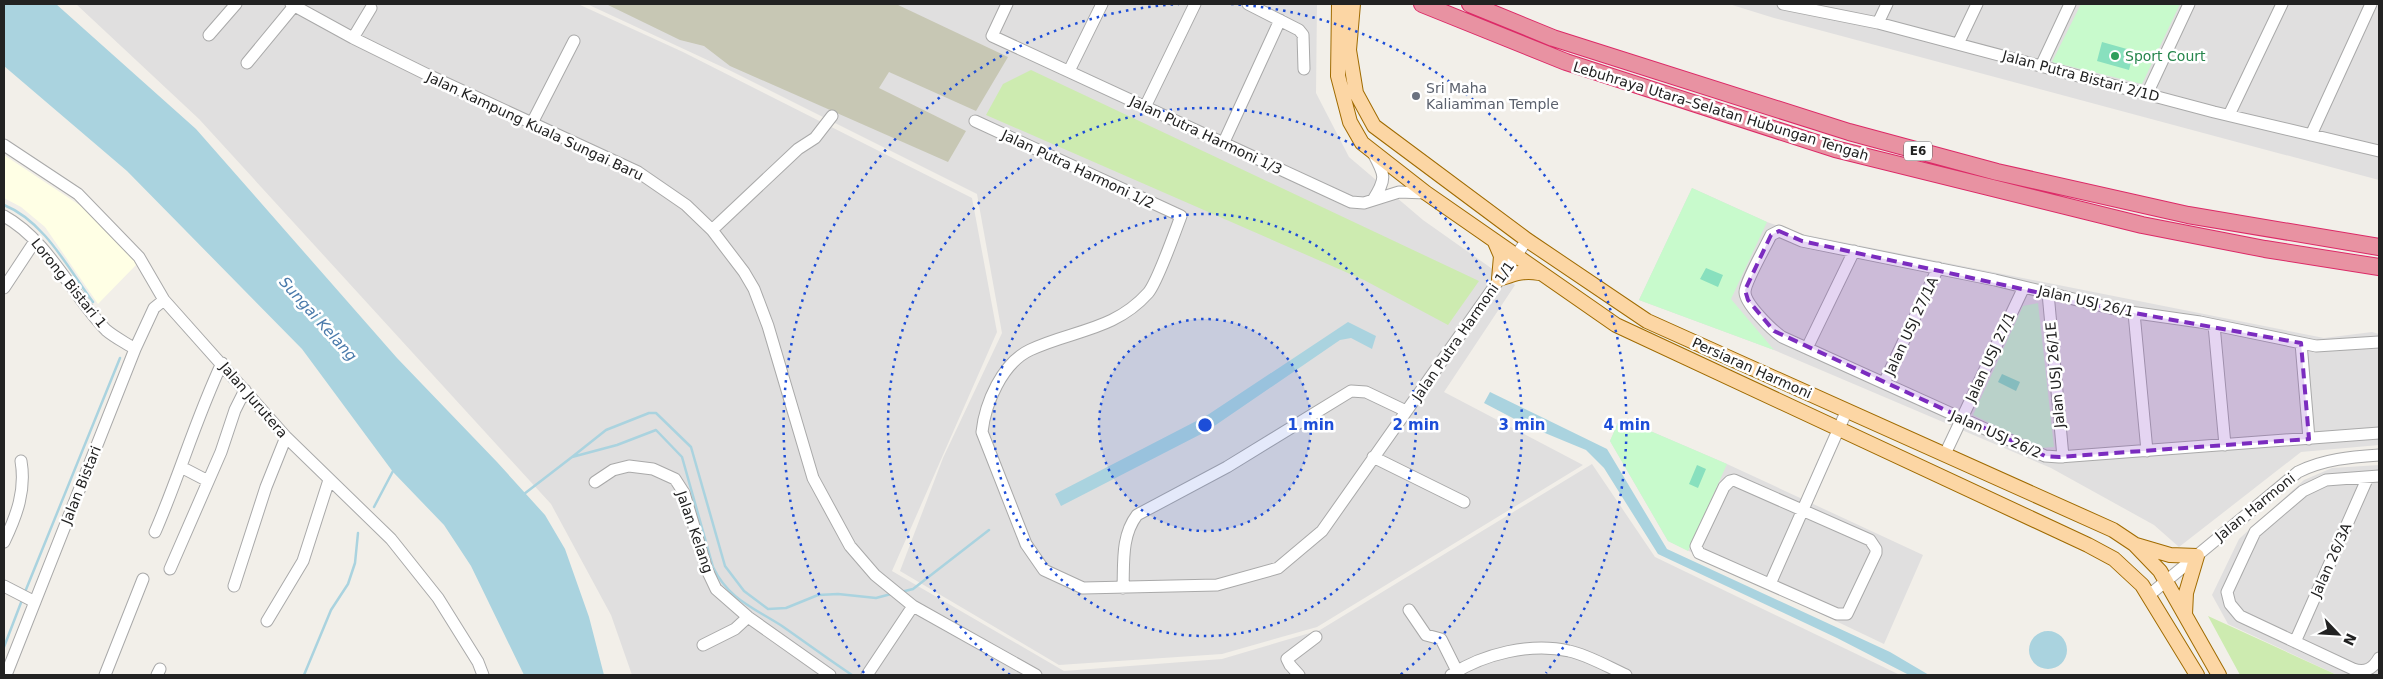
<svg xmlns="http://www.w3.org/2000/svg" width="2383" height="679" viewBox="0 0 2383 679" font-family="'DejaVu Sans',sans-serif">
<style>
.residential{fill:#e0dfdf}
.education{fill:#ffffe5}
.construction{fill:#c7c7b4}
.grass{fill:#cdebb0}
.park{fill:#c8facc}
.pitch{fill:#88e0be}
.water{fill:#aad3df}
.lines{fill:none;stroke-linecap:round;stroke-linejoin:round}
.stream{stroke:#aad3df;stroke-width:2.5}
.minor-casing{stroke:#a9a9a9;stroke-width:13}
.major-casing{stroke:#a06b00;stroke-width:16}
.highway-casing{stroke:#dc2a67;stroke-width:18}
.minor{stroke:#fff;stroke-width:11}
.major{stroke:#fcd6a4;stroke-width:14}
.highway{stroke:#e892a2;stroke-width:16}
.marked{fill:#7b2cbf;fill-opacity:0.2;stroke:#7b2cbf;stroke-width:4;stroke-dasharray:10 6;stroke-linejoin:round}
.ring{fill:none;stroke:#1d4ed8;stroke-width:2.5;stroke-dasharray:2.5 5}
.leisure-dot{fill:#2e9e5b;stroke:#fff;stroke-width:2}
.worship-dot{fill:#6b7280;stroke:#fff;stroke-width:2}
.labels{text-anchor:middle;stroke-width:5;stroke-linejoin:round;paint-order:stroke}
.shield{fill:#fff;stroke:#646464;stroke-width:1}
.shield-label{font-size:12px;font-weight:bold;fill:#222}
.leisure-label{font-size:14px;fill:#27864d;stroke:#fff;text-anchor:start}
.street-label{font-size:14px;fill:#222;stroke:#fff}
.worship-label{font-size:14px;fill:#5b616d;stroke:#fff;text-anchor:start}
.water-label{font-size:15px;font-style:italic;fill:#4a7aab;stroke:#fff}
.centre{fill:#1d4ed8;stroke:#fff;stroke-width:2.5}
.ring-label{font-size:15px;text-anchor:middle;font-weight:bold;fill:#1d4ed8;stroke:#fff;stroke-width:5;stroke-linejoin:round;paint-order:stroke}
</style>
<rect width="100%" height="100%" fill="#f2efe9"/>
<path class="residential" d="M76,4H578L683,52L972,198L997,332L892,571L1064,671L1222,659L1320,630L1592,464L1655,557L1900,675H632L611,615L551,504L199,119Z
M587,4H1317L1316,93L1349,157L1423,220L1515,285L1444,392L1583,465L1317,627L1222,654L1059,665L900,571L943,458L1002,333L977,194L731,71Z
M1729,4H2379V180L1774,18Z
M1692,188L1767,222L1802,234L2324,338L2372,332L2379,334V445L2301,452L2179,547L2154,525L2051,468L1774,350L1639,300Z
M1620,418L1727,464L1923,555L1884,644L1668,541L1610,441Z
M2379,465V675H2337L2228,624L2212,595L2239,539L2304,480L2332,468Z"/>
<path class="education" d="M4,155L84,208L129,251L137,264L98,304L45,227L21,207L4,198Z"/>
<path class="construction" d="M606,4H896L1008,57L976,111L889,72L879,88L966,131L948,162L730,66L704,46L680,40Z"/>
<path class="grass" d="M1031,70L1479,281L1448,325L1364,280L986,115L1003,84Z
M2208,616L2337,675H2240Z"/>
<path class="park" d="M2081,4H2180L2142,84L2052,62Z
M1692,188L1767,222L1731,299L1774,350L1639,300Z
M2038,303L2054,447L2041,448L1973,415L2023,306Z
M1620,418L1727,464L1688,551L1668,541L1610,441Z"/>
<path class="pitch" d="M2102,42L2134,51L2129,70L2097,61Z
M1706,268L1723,275L1718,287L1700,279Z
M2002,374L2020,382L2016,391L1998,382Z
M1697,465L1706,469L1698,488L1689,484Z"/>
<path class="water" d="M4,4H56L196,129L397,358L497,462L545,515L565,549L589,617L604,675H524L471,566L444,525L393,472L302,349L127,171L4,66Z
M1348,322L1376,336L1372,349L1351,338L1340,340L1207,431L1061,506L1055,494L1206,416Z
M1490,392L1607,449L1667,549L1890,652L1929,675H1909L1837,638L1658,554L1604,468L1586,450L1528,426L1484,403Z
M2029 650a19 19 0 1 1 38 0a19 19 0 1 1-38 0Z"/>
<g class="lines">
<path class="stream" d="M4,205C44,221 68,268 93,302
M572,457L606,430L649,413H656L691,447L725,566L744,591L768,609L786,608L818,595L838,594L876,598L891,594
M524,494L572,457L617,445L656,430L682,457L713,567C728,599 754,608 782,626C805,642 828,659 852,675
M374,507L393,471
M25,592L120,358
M901,592L913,589L989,530
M4,647L22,600
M304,675L331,610L348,584L355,563L358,533"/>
<g class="minor-casing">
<path id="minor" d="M291,4L353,38L428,75L638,172L686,205L712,230L744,272L754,289L768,326L813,478L850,546L875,575L913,606L1036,675
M1007,4L992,36L1351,202L1364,203L1399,192L1426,193
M1248,4L1299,30L1303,35L1304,69
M1783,4L1878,23L2214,112L2379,151
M1878,23L1887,4
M209,35L236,4
M353,38L371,8
M1958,44L1977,4
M247,63L294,6
M2041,66L2070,4
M1069,71L1102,4
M2147,94L2189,4
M1145,107L1195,4
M2229,115L2282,4
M975,121L1181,216C1175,232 1157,283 1148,293C1114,331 1072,330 1030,350C1002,363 985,404 982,432L1026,544L1044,570L1083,588L1217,585L1278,568L1322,531L1527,240
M532,123L574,41
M2311,135L2371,4
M1223,144L1280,20
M4,145L78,194L139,257L164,300L286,437L391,539L438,598L478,662L483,675
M1373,153C1385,175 1387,178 1373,200
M4,216C49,241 71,294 106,330C114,337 126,343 135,349
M712,230L798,149L815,138L832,116
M4,288L35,241
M2048,293L2063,457
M2134,313L2147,451
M2214,325L2225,445
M2379,342L2316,346L2200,322L2123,311L1995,280L1802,241L1779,231L1771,235C1766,246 1745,282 1745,292C1745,304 1772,330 1782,337L2045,456L2059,457L2379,433
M2301,343L2309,439
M1807,348L1854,251
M1884,383L1938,268
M1945,454L2024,287
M1373,457L1464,502
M181,467L208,481
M2379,476L2326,480L2303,491L2255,532L2227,592L2230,604L2240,616L2353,669C2365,673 2373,669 2379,658
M1734,480L1870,540L1876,549V553L1847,614H1837L1699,553L1696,546L1724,487L1730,481Z
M595,482L613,470L629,466L653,469L675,479L684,493L707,570L716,589L748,617L830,675
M155,532C179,477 196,418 222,363
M4,542C17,515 26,490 21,461
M170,569L221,452L235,410L245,390
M1770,584L1847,410
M4,586L35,602
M234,586L266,487L286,437
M1123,588C1124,563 1121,536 1137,515L1227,467L1351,391L1366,392L1406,411
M2148,596L2298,472C2324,459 2351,457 2379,455
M1409,610L1426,635L1441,639L1457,671
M267,621L303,561L329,480
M2295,642L2368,477
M703,645L735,629L748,617
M6,675L135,349L154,308L164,300
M105,675L143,579
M157,675L160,669
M867,675L913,606
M1299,675L1290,665L1287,659L1316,637
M1451,675C1483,654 1531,642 1569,651C1588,655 1608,667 1626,675"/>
</g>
<g class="major-casing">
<path id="major" d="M1339,4L1338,76L1350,122L1362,143L1426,193L1616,325L2088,545L2114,559L2142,585L2197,675
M1353,4L1349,50L1356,93L1374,126L1527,240L1647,321L2113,530L2134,544L2160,571L2219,675
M1495,242L1501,256L1499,279C1514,274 1523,270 1539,273
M2136,545L2170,555L2197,556L2186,593L2185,614"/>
</g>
<g class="highway-casing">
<path id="highway" d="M1422,4L1566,62L1835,149L2142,225L2265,249L2379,267
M1470,4L1553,38L1849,132L1997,172L2188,215L2379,247"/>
</g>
<use href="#minor" class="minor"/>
<use href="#major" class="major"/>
<use href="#highway" class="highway"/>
</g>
<path class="marked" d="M1779,231L1802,241L2123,311L2301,343L2309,439L2059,457L2045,456L1774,331L1748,300L1745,290L1771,235Z"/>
<circle cx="1205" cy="425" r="106" fill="#1d4ed8" fill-opacity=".12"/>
<g class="ring">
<circle cx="1205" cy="425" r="106"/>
<circle cx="1205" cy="425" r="211"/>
<path d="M1010 675A317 317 0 1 1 1400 675"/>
<path d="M864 673A422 422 0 0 1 1179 4M1231 4A422 422 0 0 1 1546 673"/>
</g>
<circle class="leisure-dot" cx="2115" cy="56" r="5"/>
<circle class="worship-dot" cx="1416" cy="96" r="5"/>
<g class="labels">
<rect class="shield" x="1904" y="141.5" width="28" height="19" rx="4"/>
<g class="shield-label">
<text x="1918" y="155">E6</text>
</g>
<g class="leisure-label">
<text x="2125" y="61">Sport Court</text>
</g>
<g class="street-label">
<text transform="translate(2081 76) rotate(15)" y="5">Jalan Putra Bistari 2/1D</text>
<text transform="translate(1721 111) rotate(17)" y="5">Lebuhraya Utara–Selatan Hubungan Tengah</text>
<text transform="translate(535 126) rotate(25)" y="5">Jalan Kampung Kuala Sungai Baru</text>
<text transform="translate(1206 135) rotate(25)" y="5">Jalan Putra Harmoni 1/3</text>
<text transform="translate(1078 169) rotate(25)" y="5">Jalan Putra Harmoni 1/2</text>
<text transform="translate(69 283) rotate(51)" y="5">Lorong Bistari 1</text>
<text transform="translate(2086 301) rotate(13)" y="5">Jalan USJ 26/1</text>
<text transform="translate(1911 326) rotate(-65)" y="5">Jalan USJ 27/1A</text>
<text transform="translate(1463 331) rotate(-55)" y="5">Jalan Putra Harmoni 1/1</text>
<text transform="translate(1990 357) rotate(-65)" y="5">Jalan USJ 27/1</text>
<text transform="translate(1752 368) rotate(24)" y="5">Persiaran Harmoni</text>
<text transform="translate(2055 375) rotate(-95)" y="5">Jalan USJ 26/1E</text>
<text transform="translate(254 400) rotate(49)" y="5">Jalan Jurutera</text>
<text transform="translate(1996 434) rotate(24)" y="5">Jalan USJ 26/2</text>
<text transform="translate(81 485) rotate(-68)" y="5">Jalan Bistari</text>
<text transform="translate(2255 507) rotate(-39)" y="5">Jalan Harmoni</text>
<text transform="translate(695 532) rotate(71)" y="5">Jalan Kelang</text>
<text transform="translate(2331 560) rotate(-66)" y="5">Jalan 26/3A</text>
</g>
<g class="worship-label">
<text x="1426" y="93">Sri Maha<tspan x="1426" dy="16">Kaliamman Temple</tspan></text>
</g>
<g class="water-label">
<text transform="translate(318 319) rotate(48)" y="5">Sungai Kelang</text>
</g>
</g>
<circle cx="1205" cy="425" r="8" class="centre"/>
<g class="ring-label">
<text x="1311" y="430">1 min</text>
<text x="1416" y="430">2 min</text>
<text x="1522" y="430">3 min</text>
<text x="1627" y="430">4 min</text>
</g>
<rect width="2383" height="679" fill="none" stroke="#222222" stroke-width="10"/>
<g transform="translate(2338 634) rotate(115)" stroke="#ffffff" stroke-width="4" paint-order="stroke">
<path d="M0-4L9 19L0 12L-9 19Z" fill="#222222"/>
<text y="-8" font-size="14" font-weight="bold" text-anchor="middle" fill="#222222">N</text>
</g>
</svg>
